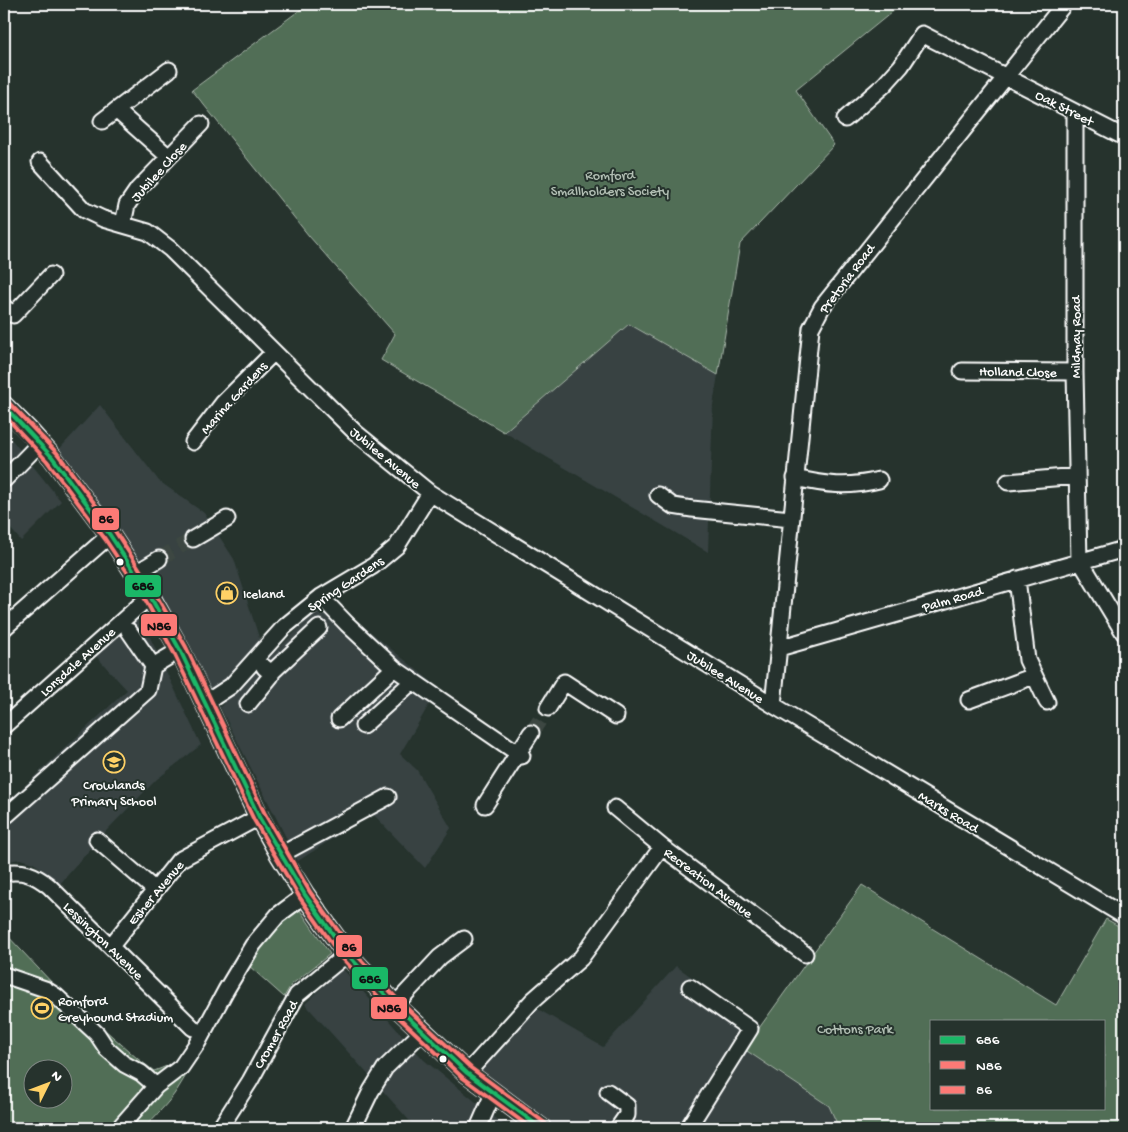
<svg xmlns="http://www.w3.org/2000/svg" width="1128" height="1132" viewBox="0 0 1128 1132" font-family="'Gochi Hand',sans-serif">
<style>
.built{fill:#374242}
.green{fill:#516e56;stroke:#a8b6aa;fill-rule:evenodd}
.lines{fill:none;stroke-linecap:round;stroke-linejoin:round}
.minor-tunnel{stroke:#3c4742;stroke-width:15;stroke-dasharray:15 8;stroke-linecap:butt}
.minor-casing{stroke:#fff;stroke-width:19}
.major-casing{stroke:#fff;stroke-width:22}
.minor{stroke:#26332d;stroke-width:15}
.major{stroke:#26332d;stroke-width:19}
.bus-1-casing{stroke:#26332d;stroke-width:8}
.bus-2-casing{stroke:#26332d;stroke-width:8}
.bus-3-casing{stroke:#26332d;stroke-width:8}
.bus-1{stroke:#1ab867;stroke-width:4}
.bus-2{stroke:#fc7a76;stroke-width:4}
.bus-3{stroke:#fc7a76;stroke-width:4}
.bus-dot{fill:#fff;stroke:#26332d;stroke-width:2}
.labels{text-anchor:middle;stroke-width:4;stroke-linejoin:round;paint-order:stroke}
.street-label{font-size:14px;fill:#fff;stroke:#26332d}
.park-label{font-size:14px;fill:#b1beb3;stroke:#26332d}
.poi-label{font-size:14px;fill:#fff;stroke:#26332d;text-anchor:start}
.line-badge{stroke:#26332d;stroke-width:2}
.pale-badge-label{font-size:14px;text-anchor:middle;font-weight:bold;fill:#111}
</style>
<rect width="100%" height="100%" fill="#26332d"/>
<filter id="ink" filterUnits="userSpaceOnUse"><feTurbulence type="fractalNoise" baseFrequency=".02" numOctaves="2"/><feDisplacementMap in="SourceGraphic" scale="10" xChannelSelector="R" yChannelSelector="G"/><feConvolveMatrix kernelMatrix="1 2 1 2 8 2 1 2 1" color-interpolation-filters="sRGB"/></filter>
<g filter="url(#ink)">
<path class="built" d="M629,324L718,375L713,405L708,552L504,432Z
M100,405L159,481L204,513L234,559L263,650L205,703L193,679L52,457Z
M4,430L61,501L21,541L4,521Z
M336,604L439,688L400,754L417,770L451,828L425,868L372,813L298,861L220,707L319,608Z
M138,612L201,745L156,780L107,830L59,885L43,870L33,863L20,859L4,862V805L127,690L94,654Z
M676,966L761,1026L744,1049L829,1106L839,1128H556L479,1070L536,1008L603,1047Z
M342,968L424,1060L508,1128H416L305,1004Z"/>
<path class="green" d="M308,4H894L897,8L796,90L834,145L740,244L718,375L629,324L504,432L381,360L395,334L309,236L192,90Z
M862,885L1056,1005L1106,919L1124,929V1128H839L829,1106L744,1049ZM932,1021H1104V1108H932Z
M291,897L330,954L291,985L284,997L248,965C221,1005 203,1050 177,1090C168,1104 155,1116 144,1128H4V932L55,986L138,1059L154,1071C177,1063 181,1058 191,1037L193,1038L248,940L260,922L282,902L283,904ZM32,1070H62V1100H32Z"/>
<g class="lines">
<path class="minor-tunnel" d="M159,559L193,539
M531,733L548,708"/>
<g class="minor-casing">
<path id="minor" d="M116,110L169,157
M1075,112V372L1079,562
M845,119L884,85L901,66L922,34L1124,137
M102,121L169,70
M40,162L84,210L103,219L148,232L170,249L355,432L430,493L773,705L1124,916
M123,224L127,205L138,189L201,124
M4,307L13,315L51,275
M962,371L1075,372
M193,442L223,403L274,352
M795,478C826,485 847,488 879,480
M4,480L40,443
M1008,482L1077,476
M658,495L673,506L692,509L791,519
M193,539L227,519
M1081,562L1124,633
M136,573L159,559
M1017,579L1027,660L1047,702
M321,597L347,624L394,668L522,756
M4,628L110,535
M129,631L153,666L180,650
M779,648L1124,549
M271,673L319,628
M969,700L1034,676
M205,703L231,686L284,627L321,597L373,566L397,546L430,493
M248,704L271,676V673L264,667
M773,705L811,328L822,307L1064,4
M548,708L564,682L616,716
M339,719L394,668
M4,726L150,596
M363,726L413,681
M485,805L531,733
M615,808L662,847L805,954
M7,815L148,690L153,666
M97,840L155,890
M280,855L388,797
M4,873C23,870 34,874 49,886L193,1028
M111,946L179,860L259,817
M4,975L45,989L56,996L97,1034L107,1049L124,1064L141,1073L156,1086
M395,1005L440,957L464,939
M467,1073L532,1001L581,958L662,847
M608,1092L627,1106V1115L618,1128
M119,1128L156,1086L181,1067L198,1042L226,990L253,945L278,915L305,895
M220,1128L250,1081L297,995L347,954
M353,1128L371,1091L385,1068L422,1032
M478,1128L493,1094
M688,1128L750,1029L690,987"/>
</g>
<g class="major-casing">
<path id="major" d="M4,406L28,430L52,457L110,535L150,596L180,650L259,817L280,855L305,895L347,954L395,1005L467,1073L541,1128"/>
</g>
<use href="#minor" class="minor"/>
<use href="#major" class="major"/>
<g class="bus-1-casing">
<path id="bus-1" d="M4,406L52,457L110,535L150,596L180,650L259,817L305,895L347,954L395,1005L467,1073L541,1128"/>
</g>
<g class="bus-2-casing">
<path id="bus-2" d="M4,415L47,461L105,539L145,599L174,653L254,820L300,898L342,958L391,1010L463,1078L531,1128"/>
</g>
<g class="bus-3-casing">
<path id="bus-3" d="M8,402L57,453L115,531L155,593L186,647L265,814L310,892L352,950L399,1001L471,1068L545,1123"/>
</g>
<use href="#bus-1" class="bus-1"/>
<use href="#bus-2" class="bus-2"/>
<use href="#bus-3" class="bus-3"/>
</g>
</g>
<defs>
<g id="shop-ring" transform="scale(1.125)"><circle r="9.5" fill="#26332d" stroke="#ffd166" stroke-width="1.5"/><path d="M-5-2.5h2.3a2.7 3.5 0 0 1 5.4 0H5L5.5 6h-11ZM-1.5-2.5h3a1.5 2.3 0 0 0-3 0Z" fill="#ffd166"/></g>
<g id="school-ring" transform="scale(1.125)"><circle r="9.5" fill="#26332d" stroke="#ffd166" stroke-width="1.5"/><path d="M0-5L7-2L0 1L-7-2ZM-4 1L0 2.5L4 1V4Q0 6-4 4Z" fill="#ffd166"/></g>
<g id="stadium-ring" transform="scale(1.125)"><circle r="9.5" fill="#26332d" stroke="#ffd166" stroke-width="1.5"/><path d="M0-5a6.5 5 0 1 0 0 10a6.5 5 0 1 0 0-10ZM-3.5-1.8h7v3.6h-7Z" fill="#ffd166"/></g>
</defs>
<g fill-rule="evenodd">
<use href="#shop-ring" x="227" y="593"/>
<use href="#school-ring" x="114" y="762"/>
<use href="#stadium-ring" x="42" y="1008"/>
</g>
<g class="bus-dot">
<circle cx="120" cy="562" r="4.5"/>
<circle cx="443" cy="1059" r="4.5"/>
</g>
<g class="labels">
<g class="street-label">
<text transform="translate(1065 107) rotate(27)" y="5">Oak Street</text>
<text transform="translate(158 171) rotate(-48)" y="5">Jubilee Close</text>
<text transform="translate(846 278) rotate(-53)" y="5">Pretoria Road</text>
<text transform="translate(1075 337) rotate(-90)" y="5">Mildmay Road</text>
<text transform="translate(1018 371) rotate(1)" y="5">Holland Close</text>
<text transform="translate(233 397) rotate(-48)" y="5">Marina Gardens</text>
<text transform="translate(386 457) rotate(40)" y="5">Jubilee Avenue</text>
<text transform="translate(345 583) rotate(-34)" y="5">Spring Gardens</text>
<text transform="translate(952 598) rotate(-16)" y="5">Palm Road</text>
<text transform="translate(77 661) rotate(-42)" y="5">Lonsdale Avenue</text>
<text transform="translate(726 676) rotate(32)" y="5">Jubilee Avenue</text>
<text transform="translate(949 811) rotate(31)" y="5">Marks Road</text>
<text transform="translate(709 882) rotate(37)" y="5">Recreation Avenue</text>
<text transform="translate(155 892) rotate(-50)" y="5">Esher Avenue</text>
<text transform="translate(104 940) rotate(44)" y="5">Lessington Avenue</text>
<text transform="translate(275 1034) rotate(-61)" y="5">Cromer Road</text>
</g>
<g class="park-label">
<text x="610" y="179">Romford<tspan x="610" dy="16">Smallholders Society</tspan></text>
<text x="855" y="1033">Cottons Park</text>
</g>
<g class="poi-label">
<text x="243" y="598">Iceland</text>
<text x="114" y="789" text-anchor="middle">Crowlands<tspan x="114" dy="16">Primary School</tspan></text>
<text x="58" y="1005">Romford<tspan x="58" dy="16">Greyhound Stadium</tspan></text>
</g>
</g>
<g class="line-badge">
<rect x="91" y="507" width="29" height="24" rx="5" fill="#fc7a76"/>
<rect x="124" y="574" width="38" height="24" rx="5" fill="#1ab867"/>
<rect x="140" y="613" width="38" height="24" rx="5" fill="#fc7a76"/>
<rect x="335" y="934" width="28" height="24" rx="5" fill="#fc7a76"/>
<rect x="351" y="966" width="38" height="24" rx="5" fill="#1ab867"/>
<rect x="370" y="996" width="38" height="24" rx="5" fill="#fc7a76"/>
</g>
<g class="pale-badge-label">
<text x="106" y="523">86</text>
<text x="143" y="590">686</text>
<text x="159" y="630">N86</text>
<text x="349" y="951">86</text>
<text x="370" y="983">686</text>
<text x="389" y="1012">N86</text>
</g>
<rect width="1128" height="1132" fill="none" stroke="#26332d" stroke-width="20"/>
<rect x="10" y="10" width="1108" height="1112" fill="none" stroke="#fff" stroke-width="2" filter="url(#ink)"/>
<rect x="930" y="1020" width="175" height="90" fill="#26332d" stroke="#7d8581"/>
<rect x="940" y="1036" width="25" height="8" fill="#1ab867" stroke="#7d8581"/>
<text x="976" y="1044" font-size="15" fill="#ffffff">686</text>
<rect x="940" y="1061" width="25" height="8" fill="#fc7a76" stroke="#7d8581"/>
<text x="976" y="1070" font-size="15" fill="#ffffff">N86</text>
<rect x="940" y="1086" width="25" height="8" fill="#fc7a76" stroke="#7d8581"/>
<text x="976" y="1094" font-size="15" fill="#ffffff">86</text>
<g transform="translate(48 1084) rotate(48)"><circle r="24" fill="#26332d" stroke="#7d8581"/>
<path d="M0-4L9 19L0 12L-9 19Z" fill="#ffd166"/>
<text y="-8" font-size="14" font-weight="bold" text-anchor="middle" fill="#ffffff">N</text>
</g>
</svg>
